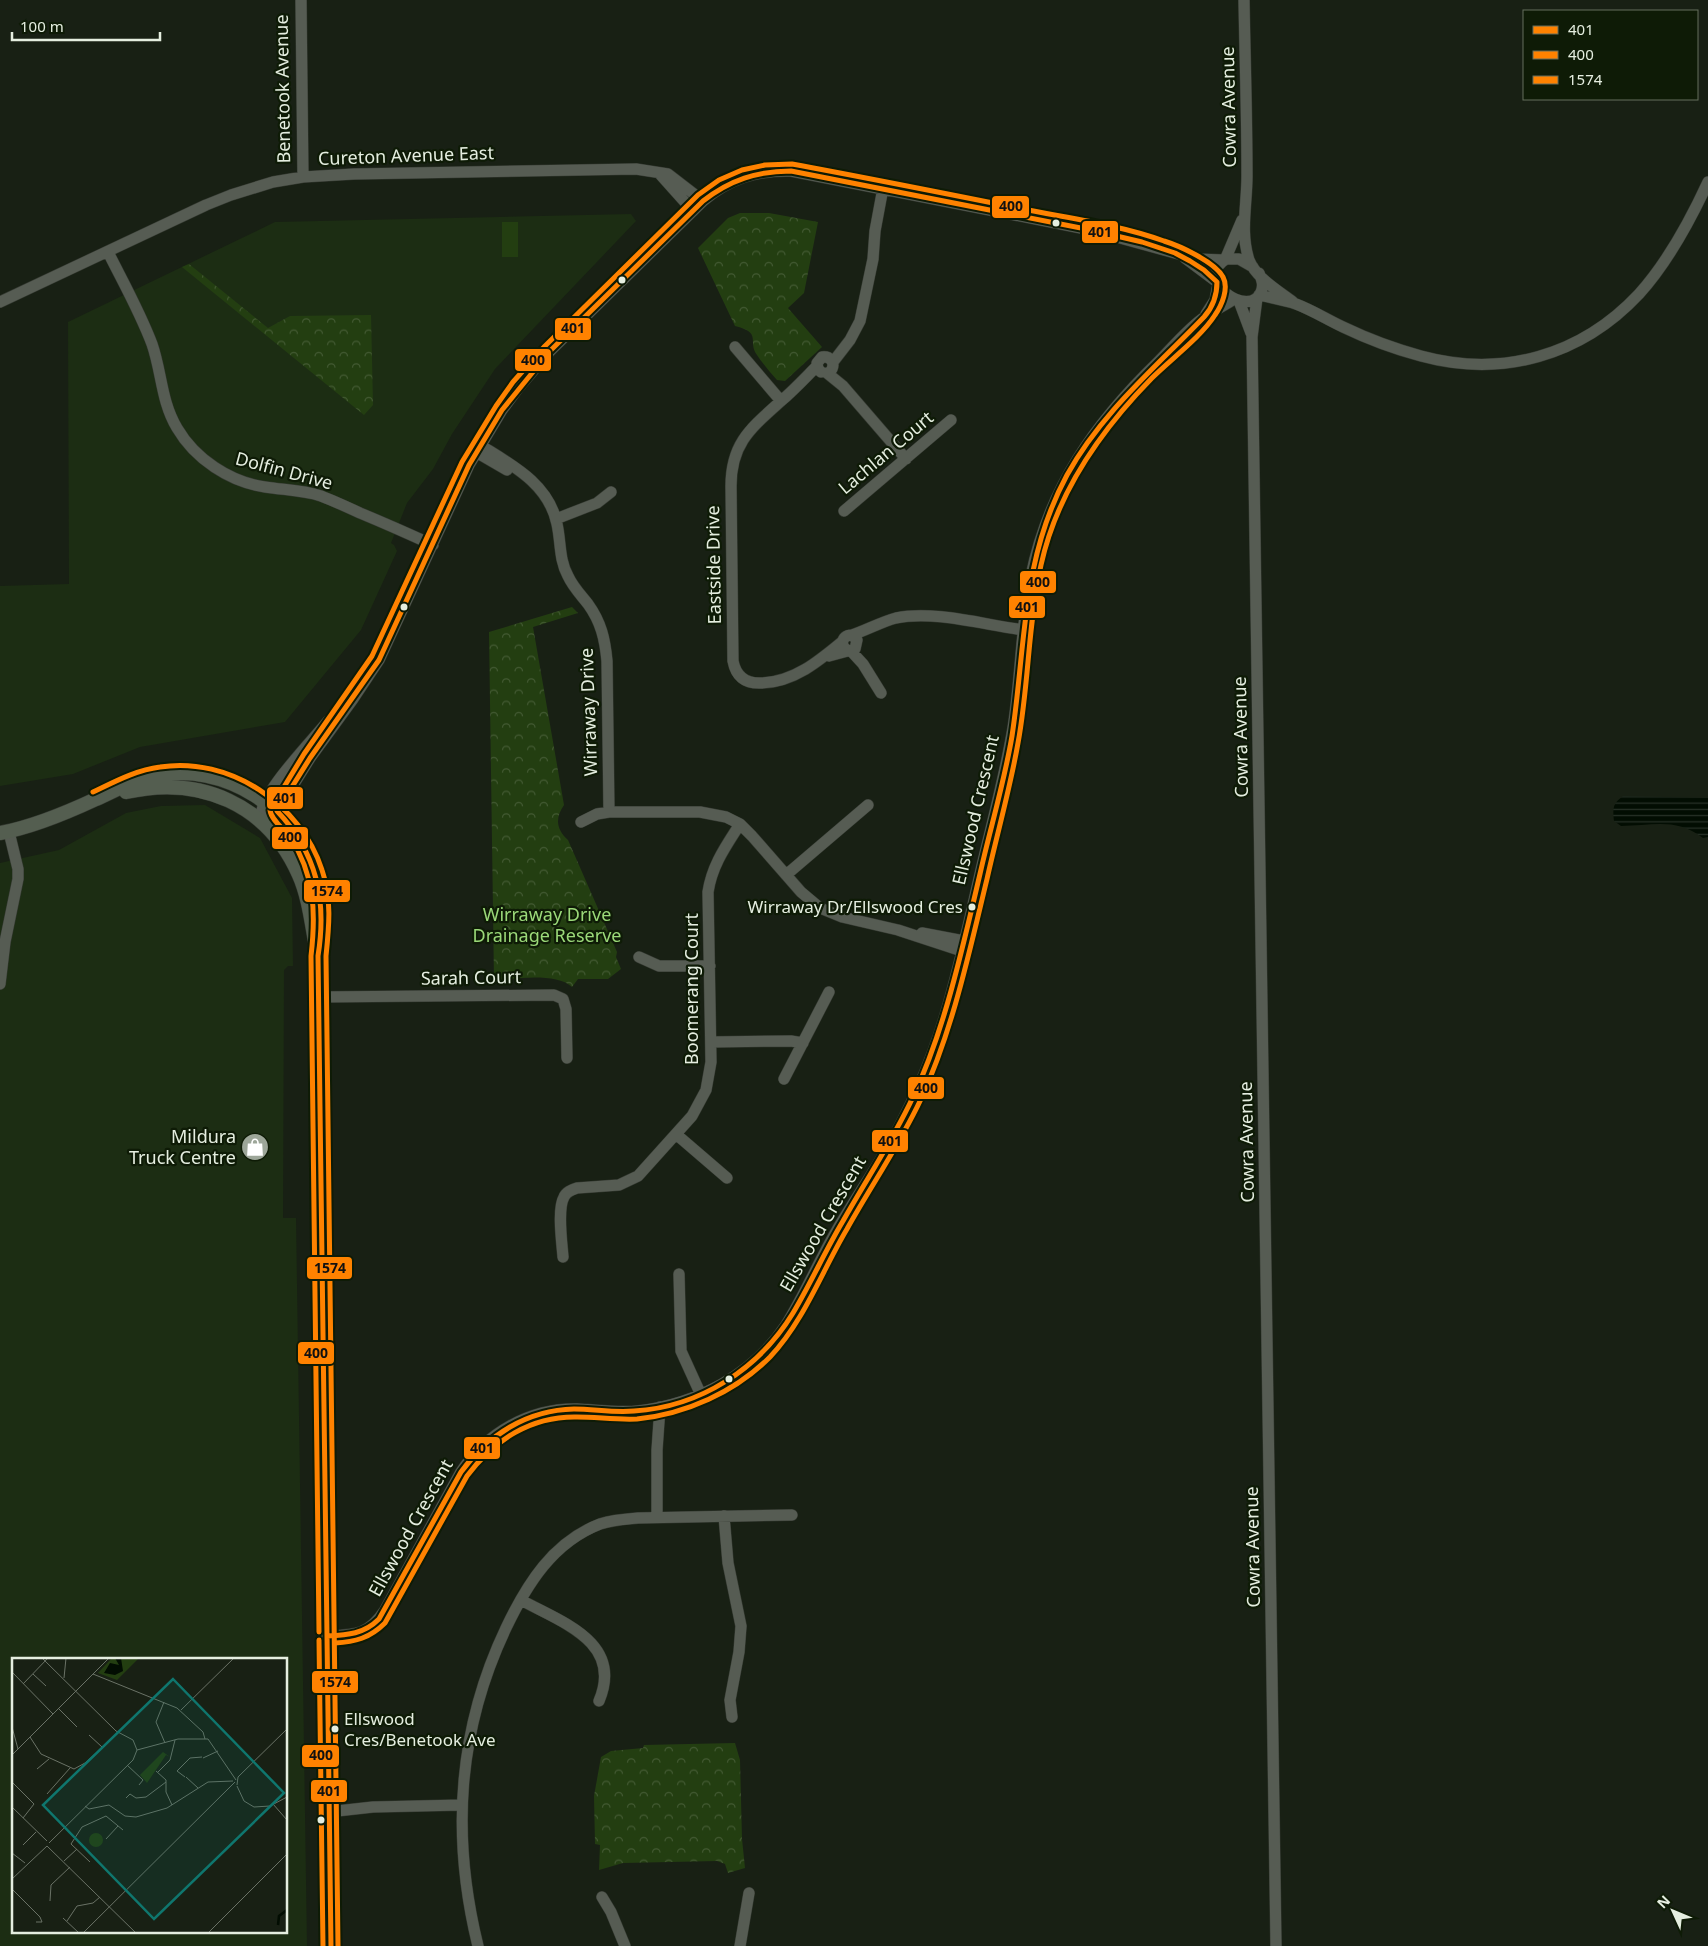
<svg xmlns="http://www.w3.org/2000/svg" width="1708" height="1946" viewBox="0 0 1708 1946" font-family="'Noto Sans',sans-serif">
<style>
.built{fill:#1c2d13;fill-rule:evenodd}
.green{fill:#233e11}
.park{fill:url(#park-crowns)}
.water{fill:url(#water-rules)}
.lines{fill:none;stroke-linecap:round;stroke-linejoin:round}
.minor-casing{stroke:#353a32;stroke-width:12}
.major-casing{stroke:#353a32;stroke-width:15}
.minor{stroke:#565c53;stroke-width:11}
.major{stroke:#545e50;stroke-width:14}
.bus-1-casing{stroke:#0e1b06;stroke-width:9}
.bus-2-casing{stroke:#0e1b06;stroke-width:9}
.bus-3-casing{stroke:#0e1b06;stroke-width:9}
.bus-1{stroke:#ff8200;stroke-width:5}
.bus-2{stroke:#ff8200;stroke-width:5}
.bus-3{stroke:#ff8200;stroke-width:5}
.bus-dot{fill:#e5eee0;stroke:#0e1b06;stroke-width:2}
.labels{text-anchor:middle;stroke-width:4.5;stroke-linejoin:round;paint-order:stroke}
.bus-label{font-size:17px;fill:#e5eee0;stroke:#0e1b06;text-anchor:end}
.street-label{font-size:18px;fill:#e5eee0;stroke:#0e1b06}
.park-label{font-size:18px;fill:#9bd979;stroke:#0e1b06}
.poi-label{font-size:18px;fill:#e5eee0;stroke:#0e1b06;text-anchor:end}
.inset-river{fill:none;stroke:#020d02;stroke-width:2.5}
.inset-road{fill:none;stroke:#6a7266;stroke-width:1}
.view{fill:#0f766e;fill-opacity:0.15;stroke:#0f766e;stroke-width:2.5}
.inset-edge{fill:none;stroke:#e5eee0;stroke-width:2.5}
.line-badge{stroke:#0e1b06;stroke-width:2}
.pale-badge-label{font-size:14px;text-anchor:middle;font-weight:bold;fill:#111}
</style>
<defs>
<pattern id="park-crowns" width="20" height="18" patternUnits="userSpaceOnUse" patternTransform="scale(1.25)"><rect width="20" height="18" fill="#233e11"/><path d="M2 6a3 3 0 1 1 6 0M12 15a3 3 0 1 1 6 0" fill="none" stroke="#435a33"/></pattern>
<pattern id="water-rules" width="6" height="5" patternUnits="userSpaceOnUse" patternTransform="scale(1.25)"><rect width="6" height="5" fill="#020d02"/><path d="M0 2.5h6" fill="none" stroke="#273127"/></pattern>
</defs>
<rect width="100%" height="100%" fill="#182014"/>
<path class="built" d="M631,214L636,221L495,369L452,434L433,469L407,503L391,543L394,545L397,551L361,630L285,722L140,747L73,774L0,786V586L69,584L68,322L275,222Z
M205,805L260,838L292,898L293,966H288L284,970L283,1218H296L307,1946H0V863L59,850L126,813L161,806ZM14,1660H286V1932H14Z"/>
<path class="green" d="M502,222H518V257H502Z"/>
<path class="park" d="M740,213H769L818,222L804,293L788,308L822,347L785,381L777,380C770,372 763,364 757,355C747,341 763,333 735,326L698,248L728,218Z
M189,264L268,328L290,316L371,315L373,405L364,415L182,267Z
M572,607L578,613L533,627L564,805C555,818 556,829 568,840L617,952L616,957L621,969L608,979H578L572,987C556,972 515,979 494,980L489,632Z
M735,1743L740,1760L742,1839L745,1868L728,1873L725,1864L717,1861L623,1863L599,1870L600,1845L595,1844L594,1796L601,1757L611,1751L643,1748L644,1745Z"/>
<path class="water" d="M1623,796L1708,798V837L1703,838C1675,817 1653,826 1621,826L1614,821C1613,809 1612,804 1623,796Z"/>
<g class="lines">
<g class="minor-casing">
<path id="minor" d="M301,0L303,177
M1244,0C1245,59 1247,118 1247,176C1247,204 1240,233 1249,260C1256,278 1279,291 1293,302
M659,173L693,211
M108,252C123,282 140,312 152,344C162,373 161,401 177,428C195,459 230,482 265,487C284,490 303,490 321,496C334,501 347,507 360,513C384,523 409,534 433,545
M1185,258L1217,282
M1225,260L1242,220
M1253,267L1239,259H1226C1192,280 1250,320 1261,292C1264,285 1262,280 1259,273
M1259,295C1271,298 1284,300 1296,304C1312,310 1328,320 1343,327C1368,339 1395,349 1421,356C1502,378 1581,356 1639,294C1668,262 1690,221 1708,182
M1257,298L1252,337L1276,1946
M1239,301L1251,333
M0,302L206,205L231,195L273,182L303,177L354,174L636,169L668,174L703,201
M1206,314L1215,300L1218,284
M735,347L781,401
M833,362L850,340L860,321L873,259L875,231L883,188
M817,366C805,378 794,390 781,401C751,428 731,443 731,486L733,661C736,677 746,684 762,683C794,682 819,661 843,641
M821,372L818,369L817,363L822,357C830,356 835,362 832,369
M827,373L843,386L906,459
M480,445C512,465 549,484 557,524C561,542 559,560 568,576C573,587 581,595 588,604C601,622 605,639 607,661L609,812
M476,452L507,470
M844,511L951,420
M556,519L597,503L611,492
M852,635C867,630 881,622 896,618C934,610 985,625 1024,630
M851,651L863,664L881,693
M829,656L855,649L857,640L852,635C846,635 843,638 842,644L846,650
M262,810C268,786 311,742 328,721
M259,819L277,811L310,758L353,699L379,660L469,465L502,410L519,387L550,351L703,201C729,179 756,170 791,171L1091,230L1197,259L1224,260
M581,822L597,814L609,812H700L726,817L740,824L752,836L801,892L820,908L842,917L898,930L962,951
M786,875L868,805
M922,933L964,941
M639,957L659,966H710
M0,984L5,942L18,879V869L9,832
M319,997L554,995L563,999L566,1009L567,1058
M711,1042L791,1041L803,1043
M784,1079L829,992
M677,1135L727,1178
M563,1257C562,1243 557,1209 564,1197C566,1192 571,1190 577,1188L619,1185L638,1176L692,1116L706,1090L711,1062L708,892C712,865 726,846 740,824
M679,1274L681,1351L701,1395
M724,1516L728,1563L741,1626L739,1652L730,1700L732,1717
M657,1517V1450L660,1407
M521,1600C561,1622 624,1642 599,1701
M326,1636C354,1635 368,1636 385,1610L461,1472C486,1433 530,1408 577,1409C598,1410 618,1413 638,1411C697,1404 753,1375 786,1325C805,1294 819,1261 837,1230C852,1204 870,1178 885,1152C911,1108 932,1060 946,1012C960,965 970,917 981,870C992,823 1005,776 1013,728C1021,677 1021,626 1031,576C1049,488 1095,423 1158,362C1172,348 1186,331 1202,319C1212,311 1224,306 1234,299
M328,1812L373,1807L462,1805
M602,1897L611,1912L625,1946
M478,1946C451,1836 457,1731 506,1628C527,1584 553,1542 600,1524C612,1520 625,1519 638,1518L792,1515
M740,1946L749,1893"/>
</g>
<g class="major-casing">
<path id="major" d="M126,792C200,775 268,804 299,875C308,895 311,919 315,941
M0,833C33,827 66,813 96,799C115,791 132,780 152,776C225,760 299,809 317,881C324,906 321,930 318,956L331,1946"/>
</g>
<use href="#minor" class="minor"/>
<use href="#major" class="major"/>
<g class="bus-1-casing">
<path id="bus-1" d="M791,171L1091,230L1142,242L1175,253L1190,261L1204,270L1217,282C1217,296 1213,307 1204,317C1155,368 1102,412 1067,475C1021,560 1026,644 1012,736C1005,778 993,819 983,861C973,904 963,948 951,991C941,1027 929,1063 913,1097C893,1140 866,1180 843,1221C825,1251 811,1283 793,1313C759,1369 700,1407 634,1411C614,1413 594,1409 574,1409C527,1410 488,1435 461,1472L379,1619C364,1634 348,1635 327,1636L318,956C327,900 317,853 277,811L310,758L379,660L469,465L502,410L550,351L703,201C730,180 757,171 791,171Z
M327,1636L331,1946"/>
</g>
<g class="bus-2-casing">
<path id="bus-2" d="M319,1632L311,956C316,913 315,875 290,837C284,829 271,820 270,810L304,754L372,656L462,462L496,406L513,382L545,346L698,195L719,180L742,170L765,165L792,164C868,178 943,193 1018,208C1066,218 1117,224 1164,241C1180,246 1215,262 1223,277C1229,288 1222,305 1215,315C1201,337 1171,359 1152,378C1100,431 1057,492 1041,565C1028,623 1029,684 1018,743C1010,789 997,834 987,879C969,953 953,1029 921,1099C900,1144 871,1186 847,1229C822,1271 804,1321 770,1357C735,1392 686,1414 637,1419C616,1420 597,1417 577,1417C531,1416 494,1440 467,1476L385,1623C370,1638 355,1642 335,1643
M319,1640L323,1946"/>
</g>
<g class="bus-3-casing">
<path id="bus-3" d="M93,792C114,782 136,770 160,767C229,756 301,804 322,870C332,899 329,927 326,956L338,1946"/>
</g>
<use href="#bus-1" class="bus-1"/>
<use href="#bus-2" class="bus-2"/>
<use href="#bus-3" class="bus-3"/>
</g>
<defs>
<g id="shop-disc" transform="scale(1.4375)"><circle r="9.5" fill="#9da699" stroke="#0e1b06"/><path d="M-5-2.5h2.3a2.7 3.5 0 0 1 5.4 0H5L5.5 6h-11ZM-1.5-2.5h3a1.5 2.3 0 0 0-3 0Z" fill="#fff"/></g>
</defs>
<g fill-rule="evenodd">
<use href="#shop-disc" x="255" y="1147"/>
</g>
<g class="bus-dot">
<circle cx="1056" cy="223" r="4.5"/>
<circle cx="622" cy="280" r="4.5"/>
<circle cx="404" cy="607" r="4.5"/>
<circle cx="972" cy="907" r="4.5"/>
<circle cx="729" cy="1379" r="4.5"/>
<circle cx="335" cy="1729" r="4.5"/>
<circle cx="321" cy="1820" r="4.5"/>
</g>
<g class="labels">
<g class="bus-label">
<text x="963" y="913">Wirraway Dr/Ellswood Cres</text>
<text x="344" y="1725" text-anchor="start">Ellswood<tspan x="344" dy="21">Cres/Benetook Ave</tspan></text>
</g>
<g class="street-label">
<text transform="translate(283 89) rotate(-91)" y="6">Benetook Avenue</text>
<text transform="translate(1229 107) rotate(-91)" y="6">Cowra Avenue</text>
<text transform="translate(406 156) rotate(-2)" y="6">Cureton Avenue East</text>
<text transform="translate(886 453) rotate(-40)" y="6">Lachlan Court</text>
<text transform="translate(284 471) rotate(15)" y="6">Dolfin Drive</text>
<text transform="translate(714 565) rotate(-91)" y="6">Eastside Drive</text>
<text transform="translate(589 712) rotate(-92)" y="6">Wirraway Drive</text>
<text transform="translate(1241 737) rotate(-91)" y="6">Cowra Avenue</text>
<text transform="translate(976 810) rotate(-77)" y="6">Ellswood Crescent</text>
<text transform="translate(471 978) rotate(-1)" y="6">Sarah Court</text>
<text transform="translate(692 989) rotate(-90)" y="6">Boomerang Court</text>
<text transform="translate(1247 1142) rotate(-91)" y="6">Cowra Avenue</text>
<text transform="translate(823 1224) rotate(-60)" y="6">Ellswood Crescent</text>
<text transform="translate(411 1528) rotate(-61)" y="6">Ellswood Crescent</text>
<text transform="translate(1253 1547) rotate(-91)" y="6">Cowra Avenue</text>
</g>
<g class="park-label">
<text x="547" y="921">Wirraway Drive<tspan x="547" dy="21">Drainage Reserve</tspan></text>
</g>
<g class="poi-label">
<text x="236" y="1143">Mildura<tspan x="236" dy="21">Truck Centre</tspan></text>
</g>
</g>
<g transform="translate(12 1658)">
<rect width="275" height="275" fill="#182014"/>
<path d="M100,0H127L105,22L86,15ZM151,94L158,99L154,97L135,125L128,117ZM77 182a7 7 0 1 1 14 0a7 7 0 1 1-14 0Z" fill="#233e11"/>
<path d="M103,0H109L111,13L103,17L92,15L98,5L107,7Z" fill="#020d02"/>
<path class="inset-river" d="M266,267L267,258L275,252"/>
<path class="inset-road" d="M30,0L104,73L121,82L125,92L121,102L37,185M0,14L41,56M21,16L34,28M81,16L165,50L191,74L193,81M52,20L54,0M11,26L36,0M152,44L144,64L153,85M47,51L65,69M169,52L222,0M0,69L6,91M77,77L90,89M18,79L29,96L62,111L73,105L106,75M125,92L166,81H196L224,122M0,97L97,0M191,100L206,93M115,107L131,122L127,127M25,111L37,101M144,113L154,122V134L160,147M146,114L158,102L163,82M173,119L165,113L178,100L190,99M174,119L186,130M0,124L22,146L11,160M225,127L226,119L275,71M225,128L232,143L242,149L258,148L275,139M35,136L58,110M114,140L118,136L124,140L134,139L154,124M261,146L275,162M73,148L77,151L97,147L113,158L124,159L155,150L196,124L221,123M0,149L35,183M94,181L106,168M11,187L24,174M35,188L124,275M0,195L13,205M52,203L65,191M78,204L59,186L70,169L94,158L111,172M0,221L35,188M0,231L28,259L30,264H24M38,243L39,227L58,209M51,260L67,275M55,263L65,248L81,245L88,239M71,275L223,124M196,275L275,196"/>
<path class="view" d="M161,21L272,135L142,261L31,147Z"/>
<rect width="275" height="275" class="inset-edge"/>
</g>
<g class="line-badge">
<rect x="991" y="195" width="39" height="24" rx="5" fill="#ff8200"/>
<rect x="1081" y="220" width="38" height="24" rx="5" fill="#ff8200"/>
<rect x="554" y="317" width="38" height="24" rx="5" fill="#ff8200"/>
<rect x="514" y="348" width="38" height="24" rx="5" fill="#ff8200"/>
<rect x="1019" y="570" width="38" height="24" rx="5" fill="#ff8200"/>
<rect x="1008" y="595" width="38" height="24" rx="5" fill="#ff8200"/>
<rect x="266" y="786" width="38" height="24" rx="5" fill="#ff8200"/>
<rect x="271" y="826" width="38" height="24" rx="5" fill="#ff8200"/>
<rect x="303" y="879" width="48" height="24" rx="5" fill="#ff8200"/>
<rect x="907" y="1076" width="38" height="24" rx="5" fill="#ff8200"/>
<rect x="871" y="1129" width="38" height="24" rx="5" fill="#ff8200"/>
<rect x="306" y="1256" width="47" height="24" rx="5" fill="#ff8200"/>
<rect x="297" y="1341" width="38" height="24" rx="5" fill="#ff8200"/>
<rect x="463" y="1436" width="38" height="24" rx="5" fill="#ff8200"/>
<rect x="311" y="1670" width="48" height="24" rx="5" fill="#ff8200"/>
<rect x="301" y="1744" width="39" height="24" rx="5" fill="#ff8200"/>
<rect x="310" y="1779" width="38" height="24" rx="5" fill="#ff8200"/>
</g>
<g class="pale-badge-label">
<text x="1011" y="211">400</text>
<text x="1100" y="237">401</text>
<text x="573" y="333">401</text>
<text x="533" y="365">400</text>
<text x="1038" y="587">400</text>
<text x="1027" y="612">401</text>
<text x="285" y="803">401</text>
<text x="290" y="842">400</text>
<text x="327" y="896">1574</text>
<text x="926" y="1093">400</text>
<text x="890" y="1146">401</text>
<text x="330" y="1273">1574</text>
<text x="316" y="1358">400</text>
<text x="482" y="1453">401</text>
<text x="335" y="1687">1574</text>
<text x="321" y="1760">400</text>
<text x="329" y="1796">401</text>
</g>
<rect x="1523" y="10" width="175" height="90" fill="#0e1b06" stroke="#646f5d"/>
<rect x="1533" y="26" width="25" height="8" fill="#ff8200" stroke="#646f5d"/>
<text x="1568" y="35" font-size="15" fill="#e5eee0">401</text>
<rect x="1533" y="51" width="25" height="8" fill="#ff8200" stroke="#646f5d"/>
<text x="1568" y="60" font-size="15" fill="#e5eee0">400</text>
<rect x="1533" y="76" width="25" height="8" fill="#ff8200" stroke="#646f5d"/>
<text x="1568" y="85" font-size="15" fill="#e5eee0">1574</text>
<g transform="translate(1673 1911) rotate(314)" stroke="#0e1b06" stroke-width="4" paint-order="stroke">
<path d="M0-4L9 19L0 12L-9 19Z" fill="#e5eee0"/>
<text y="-8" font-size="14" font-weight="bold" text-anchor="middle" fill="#e5eee0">N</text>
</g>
<path d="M12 32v8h148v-8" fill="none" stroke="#e5eee0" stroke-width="2.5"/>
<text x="20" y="32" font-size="15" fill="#e5eee0" stroke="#0e1b06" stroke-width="4" paint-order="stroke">100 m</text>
</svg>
